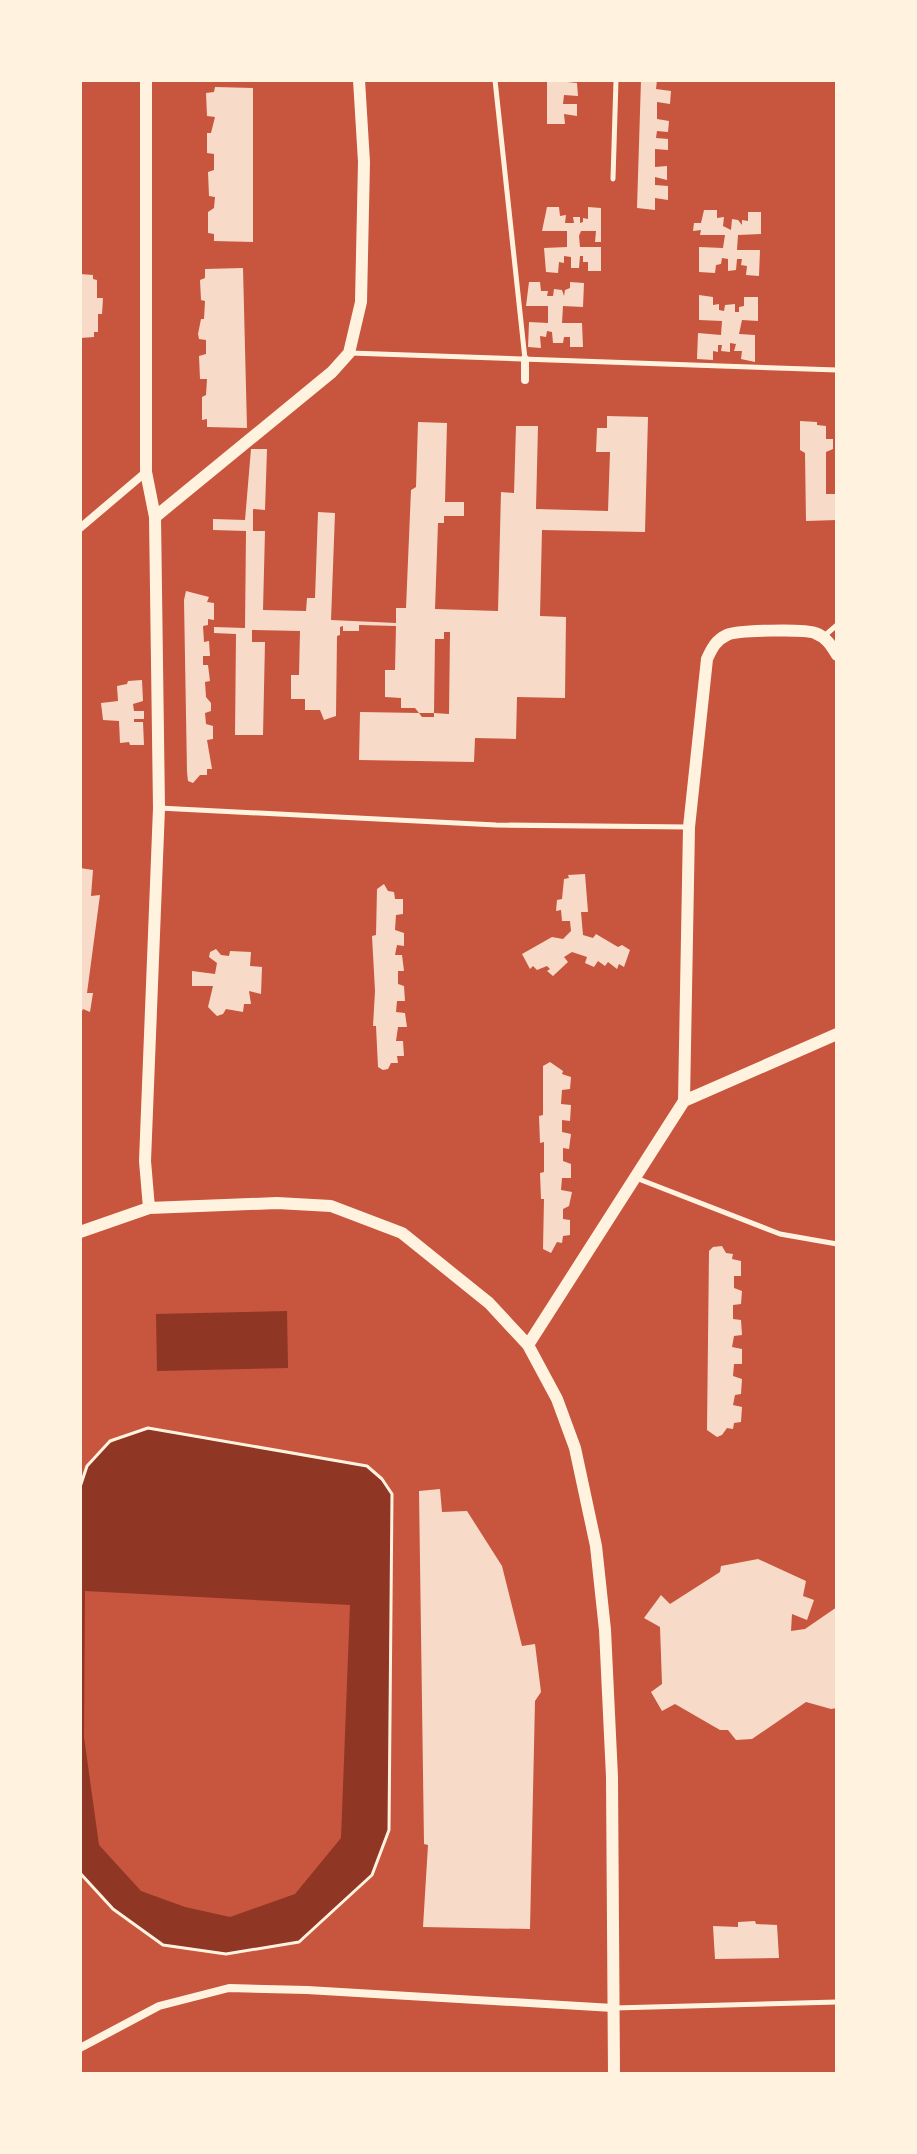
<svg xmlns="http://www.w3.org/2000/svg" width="917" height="2154" viewBox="0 0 917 2154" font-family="'Source Sans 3',sans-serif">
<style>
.water{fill:#8f3625;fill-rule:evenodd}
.building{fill:#f7dbc8}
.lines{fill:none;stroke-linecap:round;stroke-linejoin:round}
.path{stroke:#fff3e0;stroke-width:3}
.service{stroke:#fff3e0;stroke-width:5}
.minor{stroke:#fff3e0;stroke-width:8}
.tertiary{stroke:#fff3e0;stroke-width:12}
</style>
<rect width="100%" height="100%" fill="#c8553d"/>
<path class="water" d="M287,1311L288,1368L157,1371L156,1314Z
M148,1428L367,1466L382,1479L392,1494L389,1830L372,1875L299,1942L226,1954L163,1945L113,1909L80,1873V1487C93,1446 111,1441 148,1428ZM85,1591L350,1605L341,1838L295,1894L230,1917L185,1907L141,1891L99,1845L84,1737Z"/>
<path class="building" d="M547,80L577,83L578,96L564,95L563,104H577V116L564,114L565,124H547Z
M641,80H657L656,89L671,91L670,104L657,102V119L669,121L668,132L657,131L656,138L668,139V150L655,149V167L667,166V180L655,177V185L668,186V200L655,198V210L637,208Z
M215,87L253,88V242L214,241V234L208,233V212L214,208L215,197L209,196L208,172L214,170V154L207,153V133H211L215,117L207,116L206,93L214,92Z
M547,207H559L560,216L566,215L565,223H574L573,217H580V223L583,222V218L588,219V207L601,208V242H595L596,231H581L579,236L580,247H601V271H588V262H583V256H580L579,268H571V257L564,256V263L559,262L558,273L546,272L544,248L567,247V231H542Z
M704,210H717V218L724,217L723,226L731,230L732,219L738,220L742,225V220L748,221V212H761V234L738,235L737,250H760L759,276L746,275L747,266L741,265L742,259H737L736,270L728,271V259L722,258L721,264L716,265L715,273L699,272V247L723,248L725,235H700L701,230L693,231L694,223H701Z
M243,268L247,428L207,427V419L202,420V397L206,395L207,379H200L199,356L206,354V340L199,339L198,334L201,319H204L205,301L201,300L200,280L205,278V269Z
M80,274L93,275V279L97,280V298H103L102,314H98V332H94V337L80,338Z
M529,282H540L541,291H548L547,296H553L554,289L562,290L564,296L565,290L570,288V282L584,283L583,307L563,306L562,323H582L583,347H570V337H564L563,343H553L552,332L547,331L546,337L540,336L541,348L528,347L529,322L548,323V306H526Z
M699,295L713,297V305L719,304V310L724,311L725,305L735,304V312H739V307L744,306V297H758V321L742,320L739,334L755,335V362L741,359L742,351H734L736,344L730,343V352L721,351L722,345H718V352L713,351V360L697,359L698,333L721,335L722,321L699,320Z
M607,416L648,417L645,532L542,530L540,616L566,617L565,698L517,697L516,739L475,738L474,762L359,760L360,712L419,713L422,717H434V713L449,714L450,632H444V639H435L434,713H419L415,708H401V698L385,697V670H395L396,626L359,625V631H343V626L340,627V635L337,636L336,716L324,720L320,710H305V699H291V675H299L300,631L252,630V642H265L263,735H235L236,634L214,633V627L245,628L246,531L213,530V519L245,520L251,449H267L265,510L253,509V531H265L263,610L306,611L307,598H315L318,512L335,513L331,620L396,623V608H406L411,490L416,487L418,422L447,423L445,502H464V516H444V523H438L435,609L498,611L501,492L514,493L516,426H538L536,509L608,511L610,452H596L597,428H607Z
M800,421L817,422V425L826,426V439H833V449L826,452V494H837V520L806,521L805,453L800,450Z
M186,591L209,597L207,602L214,603V620L208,619V625L203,626L204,642L209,641L210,656H203V665H208L210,681L205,682L206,697L211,703V711L205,713L206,724L213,726V739L207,740L212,769H207V775H200L193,783L188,781L187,772L184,600Z
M142,680L143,701L133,704L134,711H144V719H134V722H143L144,745H130L129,742L120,743L119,721L103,720L101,703L118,701L117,686L127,684L128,681Z
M80,868L93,870L91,896L100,895L87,993H93L90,1012L83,1009L80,1015Z
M585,874L588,912H581L583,935L593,938L596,934L618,947L622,945L630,950L624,967L619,964L617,969L608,962L605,966L598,961L594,967L585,963L587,957L572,952L564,957L568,962L553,976L547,971L550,969L547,966L537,970L533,966L530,969L522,954L552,937L563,939L571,931L570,921H562L561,910L556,911L557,900L562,899L564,879L569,878L568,875Z
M384,884L388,891L394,892L395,899H403V914L396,915L395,930L404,933V946L397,945L395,955H402L404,971H398V984L404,986L405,1001H397L396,1012L405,1013L407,1027H398L396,1041H403L404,1056H397L398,1063H391L388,1069L383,1070L378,1067L376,1026H373L375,991L372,936L376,935L377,889Z
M216,949L221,955L229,956L230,951L251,952L250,966L262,967L261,994L249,991L251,1004H244L243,1012L226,1009L223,1014L217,1016L208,1007L213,986H192V971L215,974L217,963L209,957L210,952Z
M550,1062L563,1071L562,1074L571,1077L570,1089L562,1090L561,1104L571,1105L570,1121L562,1120V1132L571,1134L569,1149L563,1148V1161L571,1164V1178H562L561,1190L572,1192L569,1206L563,1209V1219L570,1220V1235L563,1236L562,1243L557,1242L551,1253L543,1249L544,1199H541L540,1173L544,1172V1142L540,1143L539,1116L543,1115V1066Z
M722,1246L726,1253L733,1254L732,1259L741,1261V1276H734V1288L742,1291L741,1304L733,1305V1319L741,1320L742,1335L734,1336L732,1347L742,1349V1364H734L733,1376L742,1379L741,1394L735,1395L733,1405L742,1407L741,1422L734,1423L733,1429L727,1428L722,1435L717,1437L707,1430L709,1251L713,1247Z
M440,1489L442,1512L467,1511L502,1566L522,1646L535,1644L541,1692L535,1701L530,1929L423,1927L428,1845L424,1844L419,1491Z
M758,1559L806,1581L803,1596L814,1600L807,1620L792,1614L791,1631L805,1629L837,1607V1708L831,1709L806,1702L752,1739L736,1740L728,1730H720L675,1704L662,1711L651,1692L662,1684L660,1627L644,1618L661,1595L670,1604L720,1572L721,1566Z
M755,1921L756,1924L777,1925L779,1958L715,1959L713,1926L738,1927V1922Z"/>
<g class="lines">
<path class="path" d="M80,1487L87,1466L110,1441L148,1428L367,1466L382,1479L392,1494L389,1830L372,1875L299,1942L226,1954L163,1945L113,1909L80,1873"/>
<path class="service" d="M495,80L525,359
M613,179L616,80
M350,353L837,370
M823,637L837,625
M159,808L496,825L688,827
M636,1178L780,1234L837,1244
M614,2008L837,2002"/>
<path class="minor" d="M525,359V380
M80,528L146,472
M80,2048L159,2006L229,1988L307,1990L613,2008"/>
<path class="tertiary" d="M146,80V472L155,517L159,808L145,1161L149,1208
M155,517L332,372L349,353L361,302L364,162L359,80
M684,1101L837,1034
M80,1232L149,1208L277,1203L331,1206L402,1233L489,1303L528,1345L557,1399L575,1448L596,1546L605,1630L612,1777L614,2074
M528,1345L684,1101L689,827L707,659C712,648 716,640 727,635C736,630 805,629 815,633C826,637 831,645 837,655"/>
</g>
<rect width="917" height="2154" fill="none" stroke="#fff3e0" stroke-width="164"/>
</svg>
